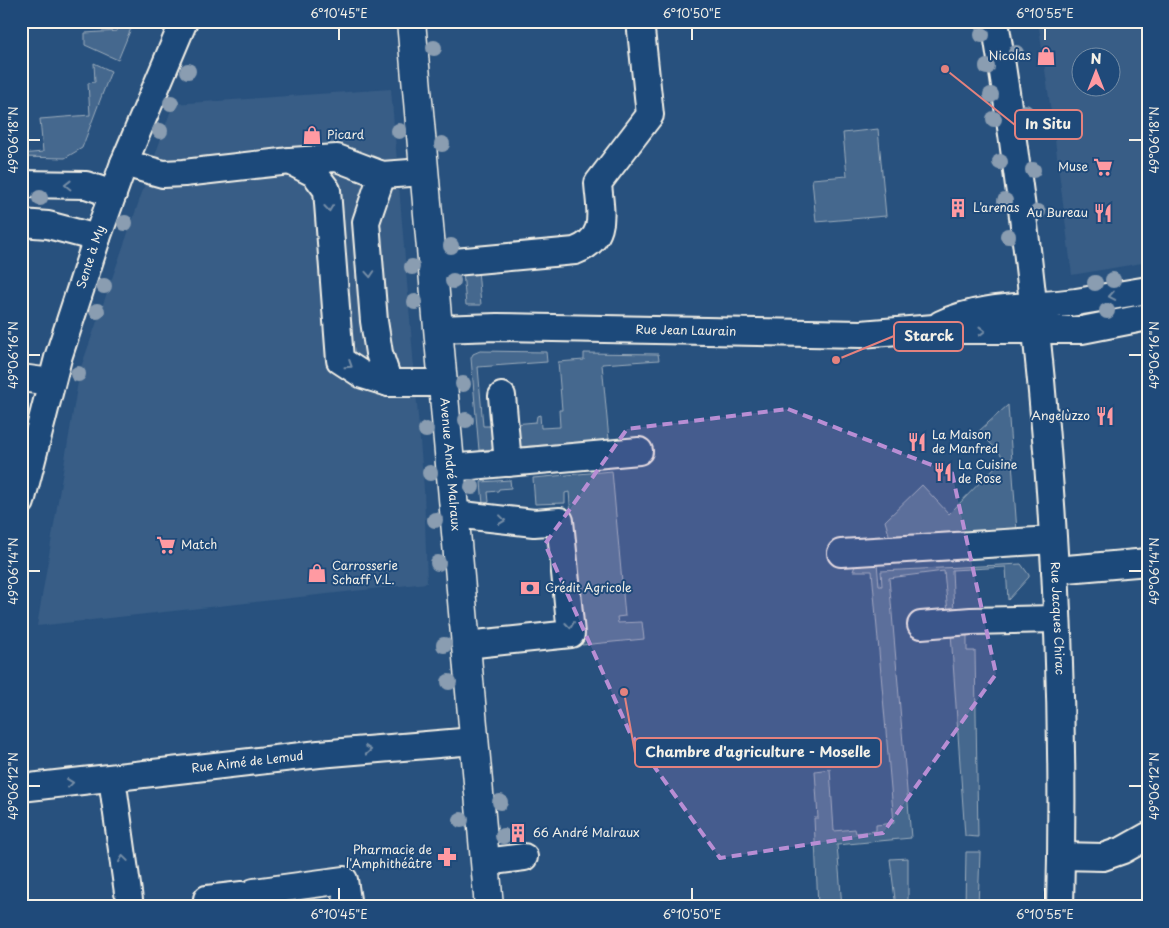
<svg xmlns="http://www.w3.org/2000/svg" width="1169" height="928" viewBox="0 0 1169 928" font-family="'Playpen Sans',sans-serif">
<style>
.built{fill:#375d86;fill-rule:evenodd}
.green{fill:#45688e;stroke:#9cacbb}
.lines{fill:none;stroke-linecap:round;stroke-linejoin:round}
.minor-casing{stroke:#f4f1e8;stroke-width:30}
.major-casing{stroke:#f4f1e8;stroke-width:31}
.minor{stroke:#1f4a7a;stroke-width:26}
.major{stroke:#1f4a7a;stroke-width:28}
.tree{fill:#8a9db1}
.oneway{stroke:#748da6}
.marked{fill:#b88ed4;fill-opacity:0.2;stroke:#b88ed4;stroke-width:4;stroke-dasharray:10 6;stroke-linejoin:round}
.ticks{fill:none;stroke:#f4f1e8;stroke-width:2}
.labels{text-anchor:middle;stroke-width:4;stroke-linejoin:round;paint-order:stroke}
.poi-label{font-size:12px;fill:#f4f1e8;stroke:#1f4a7a;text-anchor:start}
.street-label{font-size:12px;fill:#f4f1e8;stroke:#1f4a7a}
.leader{fill:none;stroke:#e4827e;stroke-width:2}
.callout-dot{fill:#e4827e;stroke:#1f4a7a;stroke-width:2}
.callout{fill:#1f4a7a;stroke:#e4827e;stroke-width:2}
.callout-label{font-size:14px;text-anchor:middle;font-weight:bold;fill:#f4f1e8}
.neatline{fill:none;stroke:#f4f1e8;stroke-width:2}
.ticks-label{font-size:12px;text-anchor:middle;fill:#f4f1e8}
</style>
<rect width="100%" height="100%" fill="#28517e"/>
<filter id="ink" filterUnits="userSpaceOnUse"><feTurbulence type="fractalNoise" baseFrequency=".02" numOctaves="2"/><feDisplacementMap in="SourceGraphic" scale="10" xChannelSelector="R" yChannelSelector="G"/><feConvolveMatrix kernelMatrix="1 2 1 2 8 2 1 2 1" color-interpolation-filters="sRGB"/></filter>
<g filter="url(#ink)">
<path class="built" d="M1038,21H1148V262L1072,275L1055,140ZM1082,58H1112V88H1082Z
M391,89L424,489L427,583L37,626L80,370L173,104Z"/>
<path class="green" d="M117,21H134L118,60L85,45V33L117,31Z
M94,63L111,71L82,148L65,158L21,157V154L43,152L40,119L90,115L88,83L95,82Z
M878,129L886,216L816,222L812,179L847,176L843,133Z
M478,270L481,305H466L463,272Z
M480,351L546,352L547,362L478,367L483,426H491L495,449L479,450L471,358L473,354Z
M584,353L658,354L659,360L602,364L609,440L518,447L514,424L536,422L537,416L540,415L541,428L560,427L559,410H562L558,362L584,360Z
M1008,405L1017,532L890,538L885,521L922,485L949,514L1004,458L979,431Z
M612,471L625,616L617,617L618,623L642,622L644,639L582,645L569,492L565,493V503L535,504L533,478Z
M510,480L511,488L499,489L498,491L488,492L489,502L483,504L481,482Z
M877,563L879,586H882L881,571L1021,564L1029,575V577L1008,600L1006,567L952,570L954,613H948L944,571L889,578L911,838L837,845L842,907H818L814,818H818L815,771L830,769L834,831L855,829L856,833L876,831V825L894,823L872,571H853L855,566L857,565Z
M967,632V651H975L978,837L965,836L951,633Z
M966,852H980L978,907H965Z
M908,858V907H896L890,859Z"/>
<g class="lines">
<g class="minor-casing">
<g id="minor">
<path id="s1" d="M995,21C1042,314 1068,610 1060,907"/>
<path d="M290,161L315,174L327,190L340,360L363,375L389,383H442"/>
<path d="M124,163L163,174L184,173L290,161L337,158L382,175L424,172"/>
<path d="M382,175L366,222L374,321L379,353L389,383"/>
<path d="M21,184L86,185L113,194"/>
<path d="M21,223L48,225L97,238"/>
<path d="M433,264L575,251C609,238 600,212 598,183L650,115L640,21"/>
<path d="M941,324C983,304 1031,308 1076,302C1100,298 1124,294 1148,290"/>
<path id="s2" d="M438,329L497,327L861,334L934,328L959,330H1082L1148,317"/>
<path d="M21,378L51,382"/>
<path d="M502,396L508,463"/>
<path d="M450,468L639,451"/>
<path id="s3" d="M21,502L58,358L97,238L124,163L184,21"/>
<path d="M454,514L534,523L560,521L571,634L466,645"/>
<path d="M841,553L1053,540"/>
<path d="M1055,570L1148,562"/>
<path d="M921,625L971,621L1056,619"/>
<path d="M112,778L130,907"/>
<path id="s4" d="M21,788L319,754L474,741"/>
<path d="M1061,856L1103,857L1123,850L1148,836"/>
<path d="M485,862L524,857"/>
<path d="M254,892L344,880L348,907"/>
<path d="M207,899L242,895L243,907"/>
</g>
</g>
<g class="major-casing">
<g id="major">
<path id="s5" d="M411,21L489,907"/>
</g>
</g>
<use href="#minor" class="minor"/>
<use href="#major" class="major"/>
</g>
<g class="tree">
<circle cx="982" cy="35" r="8"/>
<circle cx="434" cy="48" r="8"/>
<circle cx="1016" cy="53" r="8"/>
<circle cx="987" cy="67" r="8"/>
<circle cx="188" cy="71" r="8"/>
<circle cx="991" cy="95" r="8"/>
<circle cx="171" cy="103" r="8"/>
<circle cx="1025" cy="112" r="8"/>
<circle cx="994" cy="119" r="8"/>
<circle cx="160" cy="131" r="8"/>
<circle cx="399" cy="131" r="8"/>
<circle cx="442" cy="144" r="8"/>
<circle cx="1000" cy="162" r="8"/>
<circle cx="1033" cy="170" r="8"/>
<circle cx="40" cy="198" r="8"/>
<circle cx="1005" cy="201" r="8"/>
<circle cx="1038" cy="212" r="8"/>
<circle cx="125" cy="223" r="8"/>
<circle cx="1008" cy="236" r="8"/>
<circle cx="451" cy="246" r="8"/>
<circle cx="412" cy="267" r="8"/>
<circle cx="1113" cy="280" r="8"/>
<circle cx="453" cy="281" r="8"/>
<circle cx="1095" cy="283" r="8"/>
<circle cx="104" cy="286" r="8"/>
<circle cx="415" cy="302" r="8"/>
<circle cx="97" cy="311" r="8"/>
<circle cx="1107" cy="311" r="8"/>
<circle cx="78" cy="374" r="8"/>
<circle cx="463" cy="384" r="8"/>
<circle cx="466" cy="420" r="8"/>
<circle cx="426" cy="430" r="8"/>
<circle cx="430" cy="473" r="8"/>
<circle cx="472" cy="487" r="8"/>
<circle cx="435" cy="520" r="8"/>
<circle cx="438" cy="563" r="8"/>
<circle cx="444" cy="645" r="8"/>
<circle cx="449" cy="682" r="8"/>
<circle cx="500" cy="802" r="8"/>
<circle cx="461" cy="820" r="8"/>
<circle cx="503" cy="836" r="8"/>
</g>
<defs><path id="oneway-chevron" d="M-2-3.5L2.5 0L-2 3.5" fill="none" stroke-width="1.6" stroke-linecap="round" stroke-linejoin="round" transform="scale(1.25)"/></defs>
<g class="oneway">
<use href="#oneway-chevron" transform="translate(68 185) rotate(-179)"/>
<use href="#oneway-chevron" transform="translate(329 208) rotate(84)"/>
<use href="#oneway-chevron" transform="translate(370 274) rotate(86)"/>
<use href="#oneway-chevron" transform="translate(1112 296) rotate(170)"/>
<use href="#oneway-chevron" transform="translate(982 331)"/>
<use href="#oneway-chevron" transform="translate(349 365) rotate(33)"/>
<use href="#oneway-chevron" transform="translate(502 520) rotate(7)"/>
<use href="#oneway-chevron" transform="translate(570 625) rotate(83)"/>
<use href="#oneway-chevron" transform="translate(368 750) rotate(-5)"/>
<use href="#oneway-chevron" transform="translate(70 783) rotate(-7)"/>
<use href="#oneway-chevron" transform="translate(123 859) rotate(-98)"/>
</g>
</g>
<path class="marked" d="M788,409L952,473L996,674L883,833L720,858L630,733L545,544L627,429Z"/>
<path class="ticks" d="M339,28V40M692,28V40M1045,28V40M28,140H40M1129,140H1142M28,355H40M1129,355H1142M28,571H40M1129,571H1142M28,786H40M1129,786H1142M339,888V900M692,888V900M1045,888V900"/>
<defs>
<g id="shop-bare" transform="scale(1.5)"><path d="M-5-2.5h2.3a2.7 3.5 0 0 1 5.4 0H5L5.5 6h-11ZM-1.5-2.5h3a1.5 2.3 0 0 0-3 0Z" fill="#ff9aa2" stroke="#1f4a7a" stroke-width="2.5" paint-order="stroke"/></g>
<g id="supermarket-bare" transform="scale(1.5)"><path d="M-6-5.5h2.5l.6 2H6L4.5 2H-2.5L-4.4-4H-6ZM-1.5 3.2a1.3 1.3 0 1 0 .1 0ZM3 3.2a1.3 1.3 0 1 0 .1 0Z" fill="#ff9aa2" stroke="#1f4a7a" stroke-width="2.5" paint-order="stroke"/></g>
<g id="building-bare" transform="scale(1.5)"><path d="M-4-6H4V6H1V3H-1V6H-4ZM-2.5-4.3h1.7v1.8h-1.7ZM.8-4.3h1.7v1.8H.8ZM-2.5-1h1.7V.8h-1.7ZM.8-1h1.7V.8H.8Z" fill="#ff9aa2" stroke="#1f4a7a" stroke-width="2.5" paint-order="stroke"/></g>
<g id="restaurant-bare" transform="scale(1.5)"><path d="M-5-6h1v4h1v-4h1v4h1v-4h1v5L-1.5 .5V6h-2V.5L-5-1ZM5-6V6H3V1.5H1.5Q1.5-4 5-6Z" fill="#ff9aa2" stroke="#1f4a7a" stroke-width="2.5" paint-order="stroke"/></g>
<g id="bank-bare" transform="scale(1.5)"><path d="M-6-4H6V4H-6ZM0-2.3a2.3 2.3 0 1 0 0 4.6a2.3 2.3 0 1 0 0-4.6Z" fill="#ff9aa2" stroke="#1f4a7a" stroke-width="2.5" paint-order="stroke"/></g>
<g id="pharmacy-bare" transform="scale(1.5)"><path d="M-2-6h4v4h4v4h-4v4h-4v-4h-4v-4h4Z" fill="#ff9aa2" stroke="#1f4a7a" stroke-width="2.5" paint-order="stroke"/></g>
</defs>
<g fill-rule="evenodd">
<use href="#shop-bare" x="1046" y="56"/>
<use href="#shop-bare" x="312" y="135"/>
<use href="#supermarket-bare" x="1103" y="167"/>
<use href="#building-bare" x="958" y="208"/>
<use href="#restaurant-bare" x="1103" y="213"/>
<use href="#restaurant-bare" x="1105" y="416"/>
<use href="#restaurant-bare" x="917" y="442"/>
<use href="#restaurant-bare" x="943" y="472"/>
<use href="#supermarket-bare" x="166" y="545"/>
<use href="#shop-bare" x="317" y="573"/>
<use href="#bank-bare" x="530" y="588"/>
<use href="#building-bare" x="518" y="833"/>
<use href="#pharmacy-bare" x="447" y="857"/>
</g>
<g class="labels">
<g class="poi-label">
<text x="1031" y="60" text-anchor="end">Nicolas</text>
<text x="327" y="139">Picard</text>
<text x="1088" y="171" text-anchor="end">Muse</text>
<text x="973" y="212">L'arenas</text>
<text x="1088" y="217" text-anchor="end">Au Bureau</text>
<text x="1090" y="420" text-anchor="end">Angelùzzo</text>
<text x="932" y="439">La Maison<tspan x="932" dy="14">de Manfred</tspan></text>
<text x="958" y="469">La Cuisine<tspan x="958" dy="14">de Rose</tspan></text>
<text x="181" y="549">Match</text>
<text x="332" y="570">Carrosserie<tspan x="332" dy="14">Schaff V.L.</tspan></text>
<text x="545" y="592">Crédit Agricole</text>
<text x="533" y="837">66 André Malraux</text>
<text x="432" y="854" text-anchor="end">Pharmacie de<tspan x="432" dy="14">l'Amphithéâtre</tspan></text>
</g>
<g class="street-label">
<text dy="4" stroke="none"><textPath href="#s3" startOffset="255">Sente à My</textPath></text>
<text dy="4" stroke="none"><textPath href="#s2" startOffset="248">Rue Jean Laurain</textPath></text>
<text dy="4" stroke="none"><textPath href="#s5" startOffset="445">Avenue André Malraux</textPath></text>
<text dy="4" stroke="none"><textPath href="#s1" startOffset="601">Rue Jacques Chirac</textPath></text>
<text dy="4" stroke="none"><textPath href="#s4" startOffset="228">Rue Aimé de Lemud</textPath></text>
</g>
</g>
<path class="leader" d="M945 69L1015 125M836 360L894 336M624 692L635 753"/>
<g class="callout-dot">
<circle cx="945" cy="69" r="5"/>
<circle cx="836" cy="360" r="5"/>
<circle cx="624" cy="692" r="5"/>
</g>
<g class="callout">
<rect x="1015" y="110" width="67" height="29" rx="5"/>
<rect x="894" y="322" width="69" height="29" rx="5"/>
<rect x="635" y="738" width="246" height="29" rx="5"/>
</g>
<g class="callout-label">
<text x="1048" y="129">In Situ</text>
<text x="929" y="341">Starck</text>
<text x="758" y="757">Chambre d'agriculture - Moselle</text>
</g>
<rect width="1169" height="928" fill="none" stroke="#1f4a7a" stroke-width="55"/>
<g transform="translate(1096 72)"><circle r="24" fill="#1f4a7a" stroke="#748da6"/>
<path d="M0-4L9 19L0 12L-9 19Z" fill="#ff9aa2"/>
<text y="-8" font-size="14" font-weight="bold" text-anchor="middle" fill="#f4f1e8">N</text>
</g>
<rect x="28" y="28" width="1114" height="872" class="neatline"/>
<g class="ticks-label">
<text x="339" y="18">6°10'45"E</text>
<text x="692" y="18">6°10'50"E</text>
<text x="1045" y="18">6°10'55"E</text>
<text transform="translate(14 140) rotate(-90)" y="4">49°06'18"N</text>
<text transform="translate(1155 140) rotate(-90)" y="4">49°06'18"N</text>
<text transform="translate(14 355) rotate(-90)" y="4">49°06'16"N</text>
<text transform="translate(1155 355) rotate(-90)" y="4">49°06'16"N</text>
<text transform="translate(14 571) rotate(-90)" y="4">49°06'14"N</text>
<text transform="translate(1155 571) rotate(-90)" y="4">49°06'14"N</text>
<text transform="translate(14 786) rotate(-90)" y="4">49°06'12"N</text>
<text transform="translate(1155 786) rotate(-90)" y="4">49°06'12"N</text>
<text x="339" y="919">6°10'45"E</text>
<text x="692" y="919">6°10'50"E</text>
<text x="1045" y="919">6°10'55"E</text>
</g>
</svg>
